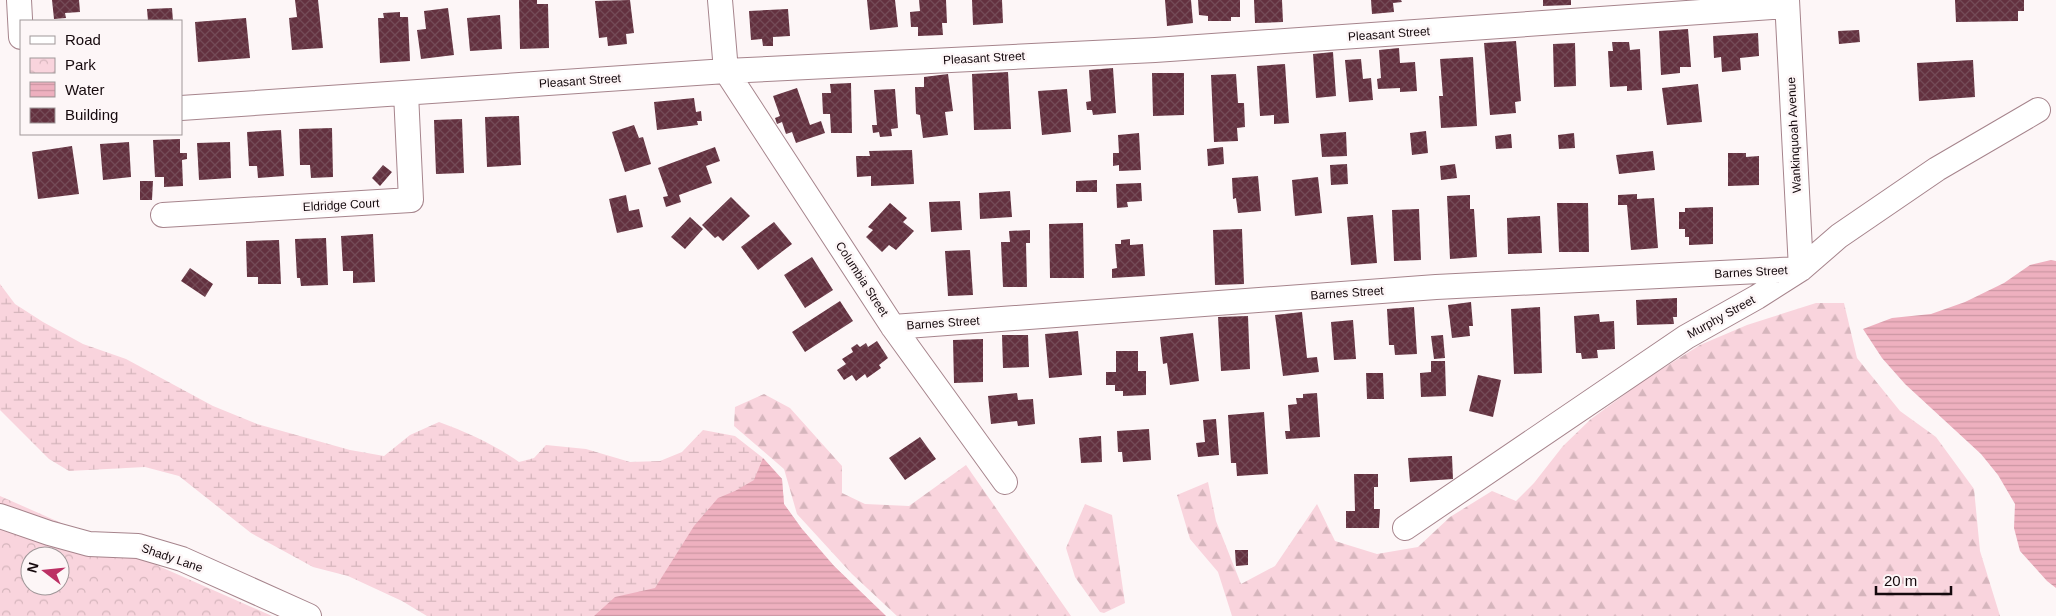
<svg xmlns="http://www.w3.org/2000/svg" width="2056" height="616" viewBox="0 0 2056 616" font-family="Helvetica,sans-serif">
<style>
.forest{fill:url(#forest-firs)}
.wetland{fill:url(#wetland-marsh)}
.park{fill:url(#park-crowns);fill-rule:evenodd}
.water{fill:url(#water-rules)}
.building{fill:url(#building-cross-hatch)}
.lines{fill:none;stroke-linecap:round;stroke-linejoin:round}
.street-casing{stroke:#a6848c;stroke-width:26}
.street{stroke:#fff;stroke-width:24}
.labels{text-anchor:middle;stroke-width:5;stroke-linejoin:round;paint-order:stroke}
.street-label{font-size:12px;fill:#15090d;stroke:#fdf6f7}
</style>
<defs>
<pattern id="forest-firs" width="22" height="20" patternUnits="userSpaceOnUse" patternTransform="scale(1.25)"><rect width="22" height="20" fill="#f9d4dd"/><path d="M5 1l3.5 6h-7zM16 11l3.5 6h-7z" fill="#d5b5bc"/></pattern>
<pattern id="wetland-marsh" width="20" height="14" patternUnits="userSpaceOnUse" patternTransform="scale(1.25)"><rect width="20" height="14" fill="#f9d4dd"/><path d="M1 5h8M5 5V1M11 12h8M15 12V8" fill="none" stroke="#d5b5bc"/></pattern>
<pattern id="park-crowns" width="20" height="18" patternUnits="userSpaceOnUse" patternTransform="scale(1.25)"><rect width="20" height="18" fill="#f9d4dd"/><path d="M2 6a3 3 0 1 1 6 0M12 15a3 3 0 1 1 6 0" fill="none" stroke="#d5b5bc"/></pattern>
<pattern id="water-rules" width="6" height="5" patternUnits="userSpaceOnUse" patternTransform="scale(1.25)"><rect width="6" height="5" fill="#eeb0bf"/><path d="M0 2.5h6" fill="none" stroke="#cb96a3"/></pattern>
<pattern id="building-cross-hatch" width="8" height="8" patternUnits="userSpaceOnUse" patternTransform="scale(1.25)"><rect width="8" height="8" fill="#63313f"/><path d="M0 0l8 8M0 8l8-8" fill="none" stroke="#744b57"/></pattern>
</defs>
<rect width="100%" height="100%" fill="#fdf6f7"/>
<path class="forest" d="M1816,303H1844L1857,358L1900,411L1936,437L1974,489L1980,551L2000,616H1232L1218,572L1190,539L1177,495L1208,482L1216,521L1241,584L1275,566L1317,504L1335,541L1377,554L1418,547L1450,517L1492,491L1516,501L1534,483L1563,446L1591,419L1643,381L1700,345L1747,325Z
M764,394L790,408L842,466V493L865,504L909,506L966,465L1071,616H897L852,574L797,514L784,469L734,426L735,407Z
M1085,504L1112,515L1125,603L1104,613L1100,612L1075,577L1066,548Z"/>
<path class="wetland" d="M0,284L15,304L43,322L83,344L126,359L213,406L257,424L350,450L384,456L410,435L439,422C467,432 495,445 519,462L534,458L546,445L586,449L630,462L660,461L682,452L703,430L735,436L763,458L782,479L784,504L802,529L834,566L886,616H427L402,601L348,576L313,567L251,533L179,476L145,467L69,471L49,459L0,410Z"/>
<path class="park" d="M0,496L272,616H0ZM30,556H60V586H30Z"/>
<path class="water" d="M2051,260L2056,261V588L2047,581L2020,551L2014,528L2015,504L1998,475L1981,454L1905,384L1882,358L1863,329L1892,318L1931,314L1965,302L2004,283L2030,265Z
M763,458L782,479L784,504L802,529L834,566L886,616H594L615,597L655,588L694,526L718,498L735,491L754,480Z"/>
<path class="building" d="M52,0H79L80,12L65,13L66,18L54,19Z
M295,0H318L323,48L292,50L289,18L297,17Z
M519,0H537V4H548L549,48L520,49Z
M630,0L634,33L626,34L627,44L608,46L607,37L599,38L595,1Z
M867,0H895L898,27L870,30Z
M919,0H946L947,23H942L943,35L918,36V27H911L910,12L920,11Z
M972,0H1002L1003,23L973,25Z
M1165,0H1191L1193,23L1167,26Z
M1198,0H1240V17H1231V21H1208V16L1199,15Z
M1254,0H1282L1283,22L1255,23Z
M1371,0H1401L1402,2L1393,3L1394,12L1372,14Z
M1543,0H1571V5L1543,6Z
M1955,0H2024V11H2018V21L1956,22Z
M172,8L173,21H148L147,9Z
M448,8L454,55L421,59L417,30L426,29L424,11Z
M788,9L790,36L773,37V46H763L762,39L751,40L749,11Z
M400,12V17H408L410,61L380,63L378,18H384L383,13Z
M500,15L502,49L470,51L467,18Z
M246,18L250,58L198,62L195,22Z
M1688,29L1691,67H1680V73L1661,75L1659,31Z
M1859,30L1860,42L1839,44L1838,31Z
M1758,33L1759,56L1740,58L1741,70L1722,72L1721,57L1714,58L1713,36Z
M1516,41L1521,101L1515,102L1516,113L1490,115L1484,43Z
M1612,42H1629L1630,50L1640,49L1642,90L1627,91V86L1610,87L1608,51H1613Z
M1575,43L1576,86L1554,87L1553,44Z
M1399,48L1400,63L1415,62L1417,91L1400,92V88L1378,89L1377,79L1381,78L1379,50Z
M1333,52L1336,96L1316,98L1313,54Z
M1473,57L1477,126L1441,128L1439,96H1443L1440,59Z
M1361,59L1363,79L1371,78L1373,100L1349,102L1345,60Z
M1973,60L1975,97L1919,101L1917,63Z
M1285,64L1289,123L1274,124V115L1260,116L1257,66Z
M1113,68L1116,113L1093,115L1092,110H1087L1086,102L1091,101L1089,70Z
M1008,72L1011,129L974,130L972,74Z
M1152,73H1184V115L1153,116Z
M948,74L953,111L945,112L948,135L923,138L920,115L916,114L915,87H924V77Z
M1236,74L1238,103H1244L1245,127L1237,128L1238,141L1214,142L1211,75Z
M851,83L852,133H831L830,114H823L822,93H831L830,84Z
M1698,84L1702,122L1667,125L1662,88Z
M797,88L810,125L821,121L825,133L796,143L792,132L786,134L782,122L777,124L775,118L780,116L773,96Z
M895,89L898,128L891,129L892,136L880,137L879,132L873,133L872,125H877L874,90Z
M1067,89L1071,132L1042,135L1038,91Z
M694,98L696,112L701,111L702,121H697L698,125L657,130L654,102Z
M519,116L521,165L487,167L485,117Z
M462,119L464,173L436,174L434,120Z
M634,125L639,138L643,137L651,164L625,172L612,132Z
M332,128L333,177L311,178L310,165H300L299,129Z
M281,130L284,176L258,178L257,166H249L247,132Z
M1426,131L1428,153L1412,155L1410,133Z
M1346,132L1347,156L1322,157L1320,134Z
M1139,133L1141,170L1119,171V165L1113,166V153H1119L1118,135Z
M1574,133L1575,148L1559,149L1558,135Z
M1511,134L1512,148L1496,149L1495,136Z
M180,139V153H187V159L182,160L183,186L164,187V177H155L153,140Z
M129,142L131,177L103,180L100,144Z
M230,142L231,178L199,180L197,143Z
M72,146L79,194L38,199L32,152Z
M715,147L720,161L706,166L712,183L679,195L681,202L666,207L663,197L668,196L658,168Z
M1223,147L1224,164L1208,166L1207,149Z
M912,150L914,184L871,186V176L857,177L856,156H870L869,151Z
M1653,151L1655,170L1619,174L1616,155Z
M1728,153H1746V157L1759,156V185L1728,186Z
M1347,164L1348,184L1331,185L1330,165Z
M1455,164L1457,178L1441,180L1440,166Z
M383,165L392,172L380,186L372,178Z
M1258,176L1261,211L1238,213L1236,198L1233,199L1232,178Z
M1318,177L1322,213L1295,216L1292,180Z
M1097,180V192H1076V181Z
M140,181H153L152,200H140Z
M1141,183L1142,201L1127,202L1128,207L1117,208L1116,184Z
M1010,191L1012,217L980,219L979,193Z
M1637,194V199L1654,198L1658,248L1631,250L1627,205H1618V195Z
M626,195L629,211L639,209L643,227L617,233L609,199Z
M1470,195V209H1474L1477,257L1450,259L1447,196Z
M731,197L750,216L723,241L718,236L715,238L702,225Z
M960,201L962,230L931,232L929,202Z
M890,203L907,218L903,222L914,231L896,250L889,245L882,252L866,237L873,230L868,227Z
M1557,203H1588L1589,252H1559Z
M1713,207V244L1689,245V237H1685V229H1679V212H1685V208Z
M1419,209L1421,260L1394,261L1392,210Z
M1373,215L1377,263L1351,265L1347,217Z
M1540,216L1542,253L1508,254L1507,218Z
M690,217L703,229L685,249L671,237Z
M774,222L792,244L758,270L741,247Z
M1083,223L1084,278H1050L1049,224Z
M1242,229L1244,284L1215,285L1213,230Z
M1030,230V243H1026L1027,287H1003L1001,242H1010L1009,231Z
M373,234L375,282L353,283V271H343L341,236Z
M326,238L328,285L301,286L300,278H297L295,239Z
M1130,239V245L1143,244L1145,276L1112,278V269L1117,268L1115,244H1121V240Z
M279,240L281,284H258V277H247L246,241Z
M970,250L973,295L948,296L945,251Z
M812,257L833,290L805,308L784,275Z
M190,268L213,284L205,297L181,281Z
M1677,298V317H1673L1674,324L1637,325L1636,300Z
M840,301L853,321L805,352L792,332Z
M1471,302L1473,326H1469L1470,336L1452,338L1448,305Z
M1414,307L1417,354L1395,355L1394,345H1389L1387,309Z
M1540,307L1542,373L1514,374L1511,309Z
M1302,312L1307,358L1317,357L1319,372L1283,376L1275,315Z
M1599,314L1600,322L1614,321L1615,349L1597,350L1598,358L1582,359L1581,353H1576L1574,316Z
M1248,316L1250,369L1221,371L1218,317Z
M1353,320L1356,359L1334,360L1331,322Z
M1078,331L1082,375L1049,378L1045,334Z
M1193,333L1199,381L1170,385L1167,363L1163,364L1160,337Z
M1002,335H1028L1029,367L1003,368Z
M1443,335L1445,358L1434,359L1431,336Z
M983,339V382L954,383L953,340Z
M877,341L888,358L879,365L881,368L867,378L865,374L856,381L852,375L844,380L837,370L846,364L842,359L853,352L851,348L857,344L860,347L866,343L868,347Z
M1116,351H1138V371H1146V395L1123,396V391H1115V385H1106V372H1116Z
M1431,361H1445L1446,396L1421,397L1420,373L1431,372Z
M1366,373H1383L1384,399H1367Z
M1478,375L1501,380L1493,417L1469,411Z
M1017,393L1018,400L1033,399L1035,424L1018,426L1017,421L991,424L988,396Z
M1317,393L1320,437L1286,439L1285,431H1290L1288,405L1297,404L1296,398H1303V394Z
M1264,412L1268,474L1237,476L1236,463H1231L1228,415Z
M1216,419L1219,455L1198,457L1196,443L1205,442L1203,420Z
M1149,429L1151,460L1123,462L1122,452H1118L1117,431Z
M1101,436L1102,462L1081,463L1079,438Z
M920,437L936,459L905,480L889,458Z
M1452,456L1453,479L1410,482L1408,458Z
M1354,474H1378V487H1374V509H1380L1379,528H1346V511H1355Z
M1235,550H1248V565L1236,566Z"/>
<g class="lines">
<g class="street-casing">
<path id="street" d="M19,0L21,37
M720,0L726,71L893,327L1005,482
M1787,0L1801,269
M181,108L726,71L1155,50L1787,6
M163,215L411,200L406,93
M893,327L1436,287L1801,269
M0,516L49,533L89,544L138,546L182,559L309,616
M1405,528L1686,337L1757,297L1801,269L1839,236L1937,169L2038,110"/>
</g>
<use href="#street" class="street"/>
</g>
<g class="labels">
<g class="street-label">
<text transform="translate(1389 34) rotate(-4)" y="4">Pleasant Street</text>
<text transform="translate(984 58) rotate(-3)" y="4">Pleasant Street</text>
<text transform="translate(580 81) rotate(-4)" y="4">Pleasant Street</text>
<text transform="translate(1794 135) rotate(-93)" y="4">Wankinquoah Avenue</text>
<text transform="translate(341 205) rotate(-3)" y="4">Eldridge Court</text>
<text transform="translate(1751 272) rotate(-3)" y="4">Barnes Street</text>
<text transform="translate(862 279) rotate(57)" y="4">Columbia Street</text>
<text transform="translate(1347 293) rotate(-4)" y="4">Barnes Street</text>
<text transform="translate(1721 317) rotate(-29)" y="4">Murphy Street</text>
<text transform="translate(943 323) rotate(-4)" y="4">Barnes Street</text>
<text transform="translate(172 558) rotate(19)" y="4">Shady Lane</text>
</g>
</g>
<rect x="20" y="20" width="162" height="115" fill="#fdf6f7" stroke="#a09799"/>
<rect x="30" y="36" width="25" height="8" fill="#ffffff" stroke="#a09799"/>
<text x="65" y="45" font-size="15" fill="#15090d">Road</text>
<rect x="30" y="58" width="25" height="15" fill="url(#park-crowns)" stroke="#a09799"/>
<text x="65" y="70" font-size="15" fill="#15090d">Park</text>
<rect x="30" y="82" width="25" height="15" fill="url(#water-rules)" stroke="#a09799"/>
<text x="65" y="95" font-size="15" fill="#15090d">Water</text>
<rect x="30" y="108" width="25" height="15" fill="url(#building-cross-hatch)" stroke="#a09799"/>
<text x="65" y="120" font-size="15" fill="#15090d">Building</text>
<g transform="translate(45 571) rotate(286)"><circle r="24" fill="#fdf6f7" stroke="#a09799"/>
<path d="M0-4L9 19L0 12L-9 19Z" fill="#bc3064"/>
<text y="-8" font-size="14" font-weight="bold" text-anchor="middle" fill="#15090d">N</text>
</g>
<path d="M1876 586v8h75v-8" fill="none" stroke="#15090d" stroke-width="2.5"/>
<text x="1884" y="586" font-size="15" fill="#15090d" stroke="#fdf6f7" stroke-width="4" paint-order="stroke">20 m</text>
</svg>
